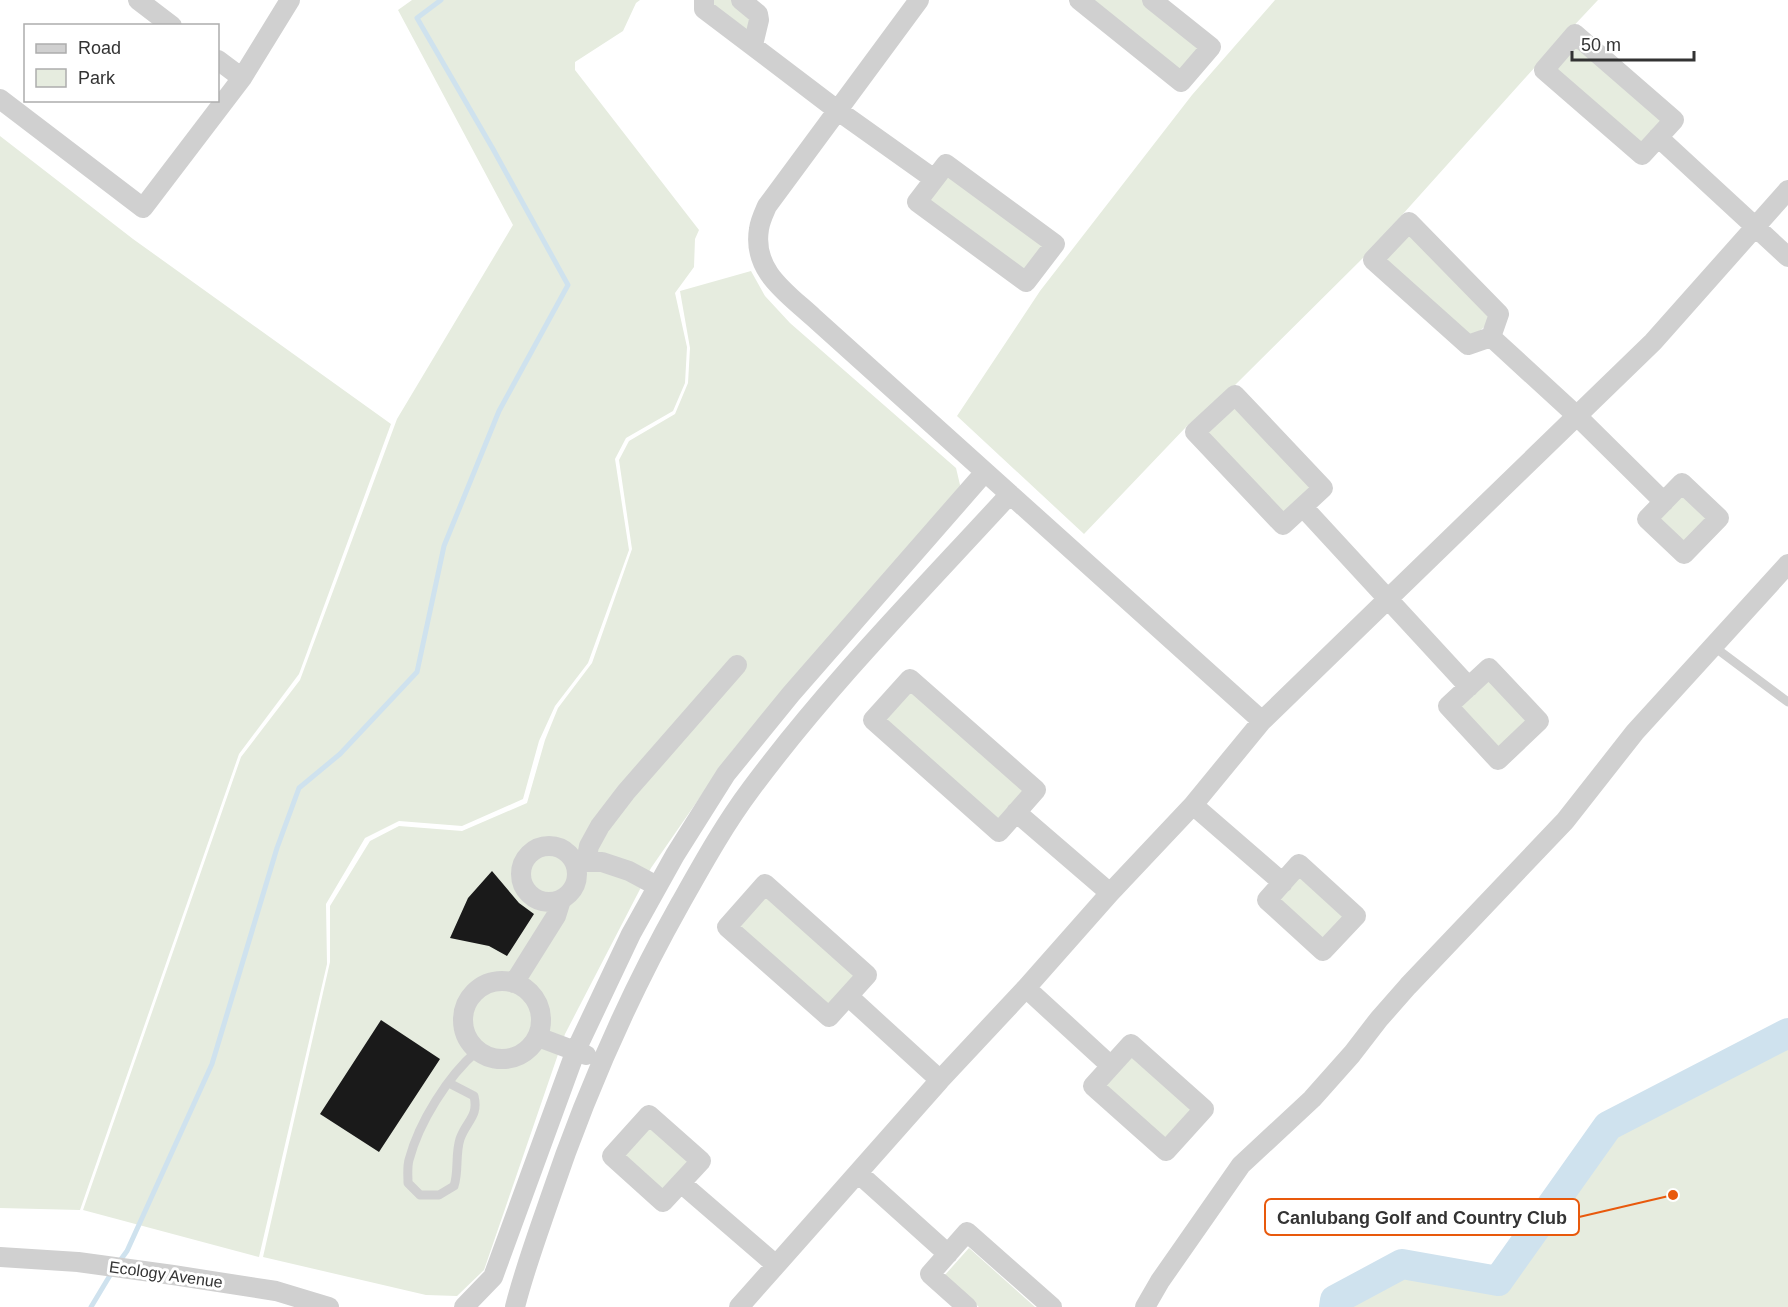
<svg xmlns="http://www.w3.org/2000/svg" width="1788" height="1307" viewBox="0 0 1788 1307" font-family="Helvetica,sans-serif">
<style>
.green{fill:#e6ecdf}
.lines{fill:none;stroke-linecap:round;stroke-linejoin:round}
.stream{stroke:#cfe2ee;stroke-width:5}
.river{stroke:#cfe2ee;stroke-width:30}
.building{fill:#1a1a1a}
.lane{stroke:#d0d0d0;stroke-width:9}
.street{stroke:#d0d0d0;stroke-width:20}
.labels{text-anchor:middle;stroke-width:6;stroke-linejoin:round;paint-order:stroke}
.street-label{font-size:16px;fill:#333;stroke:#fff}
.leader{fill:none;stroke:#e8590c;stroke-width:2}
.callout-dot{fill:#e8590c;stroke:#fff;stroke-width:2}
.callout{fill:#fff;stroke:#e8590c;stroke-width:2}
.callout-label{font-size:18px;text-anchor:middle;font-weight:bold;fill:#333}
</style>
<rect width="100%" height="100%" fill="#fff"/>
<path class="green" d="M412,0H640L636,3L623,31L575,62V70L699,230L695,239L694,267L675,293L687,347L685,383L673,411L626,438L615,459L629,550L588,663L555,706L539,741L523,799L462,826L399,821L365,838L326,904L327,964L259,1257L83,1210L241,757L300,680L397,419L513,225L398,10Z
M708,0H735L749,10L751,39Z
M1085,0H1147L1205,47L1181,78Z
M1275,0H1598L1536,66L1367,254L1233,387L1187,426L1084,534L957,416L1040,291L1192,95Z
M1575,38L1670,120L1642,151L1548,70Z
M0,136L133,239L391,424L299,674L239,754L80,1210L0,1208Z
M946,168L1051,244L1026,278L922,202Z
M1409,226L1497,316L1468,341L1379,260Z
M751,271L765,296L790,323L956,468L961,489L732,751L651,868L565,1034L484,1270L457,1296L426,1295L263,1257L330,962V906L370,841L399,826L462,831L527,803L545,740L558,708L592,663L632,549L619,460L629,441L675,414L688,383L690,348L680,291Z
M1234,401L1317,488L1283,520L1200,432Z
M1682,489L1713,518L1683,549L1653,520Z
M1489,671L1536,721L1499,755L1452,707Z
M909,685L1030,790L999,824L881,720Z
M1298,871L1351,916L1323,947L1271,902Z
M763,895L856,974L829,1006L736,927Z
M1788,1033V1307H1334L1335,1300L1402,1264L1498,1280L1608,1126Z
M1131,1053L1193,1109L1165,1140L1102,1084Z
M648,1125L692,1162L663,1195L620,1157Z
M969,1248L1035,1307H979L944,1276Z"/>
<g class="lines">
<path class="stream" d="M119,1262L127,1251L212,1064L277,848L299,788L340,754L417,672L444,546L499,411L568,285L493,149L417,18L441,0
M91,1307L112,1272"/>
<path class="river" d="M1334,1307L1335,1300L1402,1264L1498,1281L1608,1126L1788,1033"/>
</g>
<path class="building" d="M492,871L519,903L534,914L507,956L489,946L450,938L468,898Z
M381,1020L440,1059L379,1152L320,1114Z"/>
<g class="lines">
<path class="lane" d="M1713,646L1788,702
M449,1083L474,1096C479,1117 466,1121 460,1139C455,1155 459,1171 454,1186L439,1195H420L408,1183C408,1175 407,1167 409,1160C419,1122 448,1076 477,1051"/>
<path class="street" d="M138,0L172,26
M704,0V9L837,110L934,179
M741,0L758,14L759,20L753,45
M919,0L767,206C764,213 760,221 759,229C752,271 787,293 813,317L1262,721
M1079,0L1181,82L1211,47L1152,0
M1575,34L1674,120L1642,155L1544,70Z
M218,60L242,78
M0,99L143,208L242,78L290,0
M1658,137L1788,257
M946,164L1055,244L1026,282L917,202Z
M1409,222L1499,314L1491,337L1468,345L1373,260Z
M1491,337L1576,415L1664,502
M1235,395L1323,488L1283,525L1195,432Z
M1682,483L1719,518L1684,554L1647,519Z
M1303,507L1469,687
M1489,668L1539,721L1498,760L1448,706Z
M910,679L1036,790L999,832L873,720Z
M1193,805L1283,883
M1016,812L1110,893
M521 874a28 28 0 1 1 56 0a28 28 0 1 1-56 0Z
M575,862H602L629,871L657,886
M586,862L589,846L600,826L626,792L737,665
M1299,864L1356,916L1323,951L1267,900Z
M765,884L867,975L829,1017L727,927Z
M463 1020a39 39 0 1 1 78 0a39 39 0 1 1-78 0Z
M514,983L556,916L561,900
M1026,988L1111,1066
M848,996L940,1080
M538,1037L586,1055
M1131,1044L1204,1109L1166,1151L1093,1086Z
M649,1115L701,1161L663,1202L612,1156Z
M858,1173L948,1254
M681,1183L776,1265
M0,1257L78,1262L173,1275L276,1291L329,1307
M464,1307L493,1277L576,1050L631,934L675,855L726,774L791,694L985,472
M515,1307C524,1271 537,1236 549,1201C584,1097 626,1000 680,904C702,865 724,825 751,789C829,684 922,590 1010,494
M739,1307L940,1080L1026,988L1110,893L1193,805L1262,721L1653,342L1788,190
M967,1307L930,1274L967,1232L1052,1307
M1145,1307L1160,1281L1241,1165L1312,1099L1352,1054L1379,1019L1408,986L1565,821L1635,732L1788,564"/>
</g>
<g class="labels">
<g class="street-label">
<text transform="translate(166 1274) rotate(8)" y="6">Ecology Avenue</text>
</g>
</g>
<path class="leader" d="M1673 1195L1579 1217"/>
<circle class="callout-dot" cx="1673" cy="1195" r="6"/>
<rect class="callout" x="1265" y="1199" width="314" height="36" rx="6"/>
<g class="callout-label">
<text x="1422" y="1224">Canlubang Golf and Country Club</text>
</g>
<rect x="24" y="24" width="195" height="78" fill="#ffffff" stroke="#adadad" stroke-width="1.5"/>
<rect x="36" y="44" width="30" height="9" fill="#d0d0d0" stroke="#adadad" stroke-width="1.5"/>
<text x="78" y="54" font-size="18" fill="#333333">Road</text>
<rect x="36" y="69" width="30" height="18" fill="#e6ecdf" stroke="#adadad" stroke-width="1.5"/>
<text x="78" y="84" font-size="18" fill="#333333">Park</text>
<path d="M1572 51v9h122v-9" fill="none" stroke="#333333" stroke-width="3"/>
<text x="1581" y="51" font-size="18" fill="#333333" stroke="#ffffff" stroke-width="4.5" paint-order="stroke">50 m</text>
</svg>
